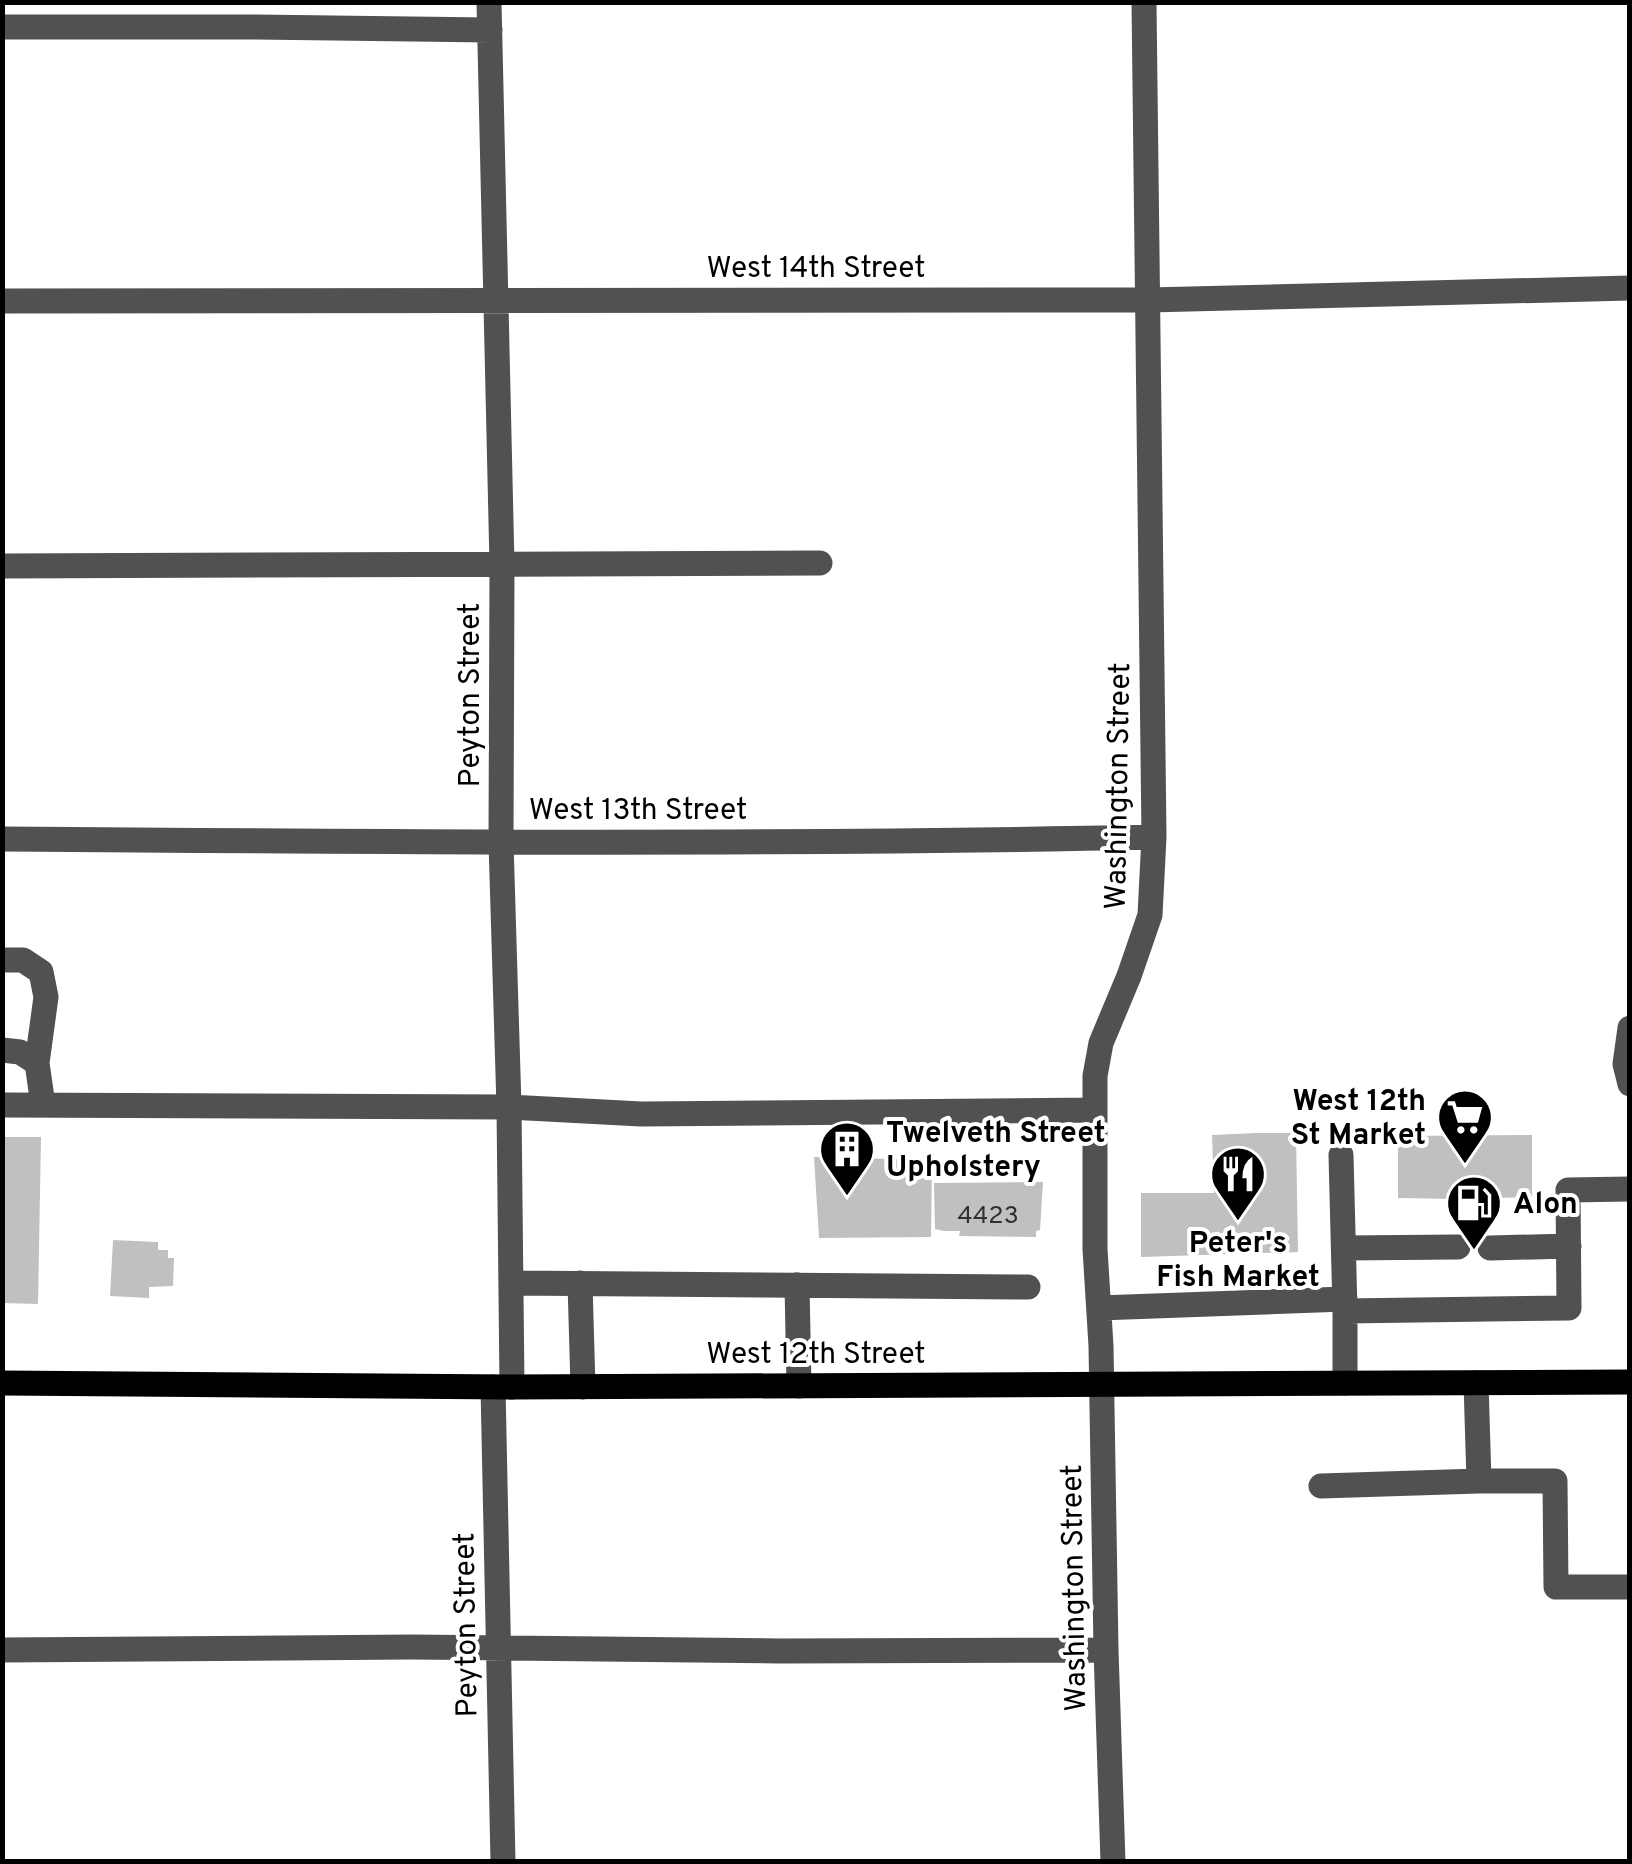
<svg xmlns="http://www.w3.org/2000/svg" width="1632" height="1864" viewBox="0 0 1632 1864" font-family="Overpass,sans-serif">
<style>
.building{fill:#c0c0c0}
.lines{fill:none;stroke-linecap:round;stroke-linejoin:round}
.minor{stroke:#515151;stroke-width:25}
.major{stroke:#000;stroke-width:25}
.labels{text-anchor:middle;stroke-width:8;stroke-linejoin:round;paint-order:stroke}
.number-label{font-size:25px;fill:#303030}
.street-label{font-size:30px;fill:#000;stroke:#fff}
.poi-label{font-size:30px;font-weight:bold;fill:#000;stroke:#fff;text-anchor:start}
</style>
<rect width="100%" height="100%" fill="#fff"/>
<path class="building" d="M1257,1133H1296L1298,1252L1141,1257V1193H1214L1212,1135Z
M1532,1135V1197L1457,1199L1398,1198V1136Z
M2,1137H41L38,1304L2,1303Z
M814,1157L932,1160L931,1237L819,1238Z
M1043,1182L1040,1230L1036,1231V1237L959,1236L960,1231H944L935,1229L934,1183Z
M113,1240L158,1242V1250H168V1258H174L173,1286L149,1287V1298L110,1296Z"/>
<g class="lines">
<path class="minor" d="M489,2L502,565L501,842L509,1107L512,1387
M2,27H255L490,30
M2,301L1148,300L1630,288
M2,566L820,563
M2,839C386,842 770,845 1154,837
M2,960H23L41,972L46,997L37,1063L43,1105
M1630,1028L1625,1064L1630,1084
M2,1050L20,1052L37,1063
M2,1105L509,1107L641,1114L1095,1110
M1341,1155L1345,1311L1569,1308L1568,1190L1630,1189
M1344,1248L1458,1247
M1490,1248L1569,1246
M511,1283L1028,1287
M580,1283L583,1387
M797,1285L799,1386
M1099,1308L1345,1299
M1345,1383V1311
M493,1387L503,1862
M1479,1481H1555L1556,1587H1630
M1321,1486L1479,1481L1476,1383
M2,1650L412,1647L780,1651L1106,1650
M1113,1862L1106,1650L1101,1346L1095,1249V1076L1101,1043L1129,976L1150,915L1154,837L1144,2"/>
<path class="major" d="M2,1383L512,1387L1630,1382"/>
</g>
<defs>
<g id="supermarket-pin" transform="scale(2.875)"><path d="M0 17L-7.5 6A9.5 9.5 0 1 1 7.5 6Z" fill="#000" stroke="#fff"/><path d="M-6-5.5h2.5l.6 2H6L4.5 2H-2.5L-4.4-4H-6ZM-1.5 3.2a1.3 1.3 0 1 0 .1 0ZM3 3.2a1.3 1.3 0 1 0 .1 0Z" fill="#fff"/></g>
<g id="building-pin" transform="scale(2.875)"><path d="M0 17L-7.5 6A9.5 9.5 0 1 1 7.5 6Z" fill="#000" stroke="#fff"/><path d="M-4-6H4V6H1V3H-1V6H-4ZM-2.5-4.3h1.7v1.8h-1.7ZM.8-4.3h1.7v1.8H.8ZM-2.5-1h1.7V.8h-1.7ZM.8-1h1.7V.8H.8Z" fill="#fff"/></g>
<g id="restaurant-pin" transform="scale(2.875)"><path d="M0 17L-7.5 6A9.5 9.5 0 1 1 7.5 6Z" fill="#000" stroke="#fff"/><path d="M-5-6h1v4h1v-4h1v4h1v-4h1v5L-1.5 .5V6h-2V.5L-5-1ZM5-6V6H3V1.5H1.5Q1.5-4 5-6Z" fill="#fff"/></g>
<g id="fuel-pin" transform="scale(2.875)"><path d="M0 17L-7.5 6A9.5 9.5 0 1 1 7.5 6Z" fill="#000" stroke="#fff"/><path d="M-5.5-6h7V0h2V4h1.3V-2.5L3-4.5l.8-.8L6-3V5H2.5V1h-1V6h-7ZM-4.2-4.7v3.2H.2V-4.7Z" fill="#fff"/></g>
</defs>
<g fill-rule="evenodd">
<use href="#supermarket-pin" x="1465" y="1117"/>
<use href="#building-pin" x="847" y="1149"/>
<use href="#restaurant-pin" x="1238" y="1174"/>
<use href="#fuel-pin" x="1474" y="1203"/>
</g>
<g class="labels">
<g class="number-label">
<text x="988" y="1223">4423</text>
</g>
<g class="street-label">
<text x="816" y="277">West 14th Street</text>
<text transform="translate(469 695) rotate(-90)" y="10">Peyton Street</text>
<text transform="translate(1117 786) rotate(-89)" y="10">Washington Street</text>
<text x="638" y="819">West 13th Street</text>
<text x="816" y="1363">West 12th Street</text>
<text transform="translate(1073 1588) rotate(-91)" y="10">Washington Street</text>
<text transform="translate(465 1625) rotate(-91)" y="10">Peyton Street</text>
</g>
<g class="poi-label">
<text x="1426" y="1110" text-anchor="end">West 12th<tspan x="1426" dy="34">St Market</tspan></text>
<text x="886" y="1142">Twelveth Street<tspan x="886" dy="34">Upholstery</tspan></text>
<text x="1513" y="1213">Alon</text>
<text x="1238" y="1252" text-anchor="middle">Peter's<tspan x="1238" dy="34">Fish Market</tspan></text>
</g>
</g>
<rect width="1632" height="1864" fill="none" stroke="#000000" stroke-width="10"/>
</svg>
